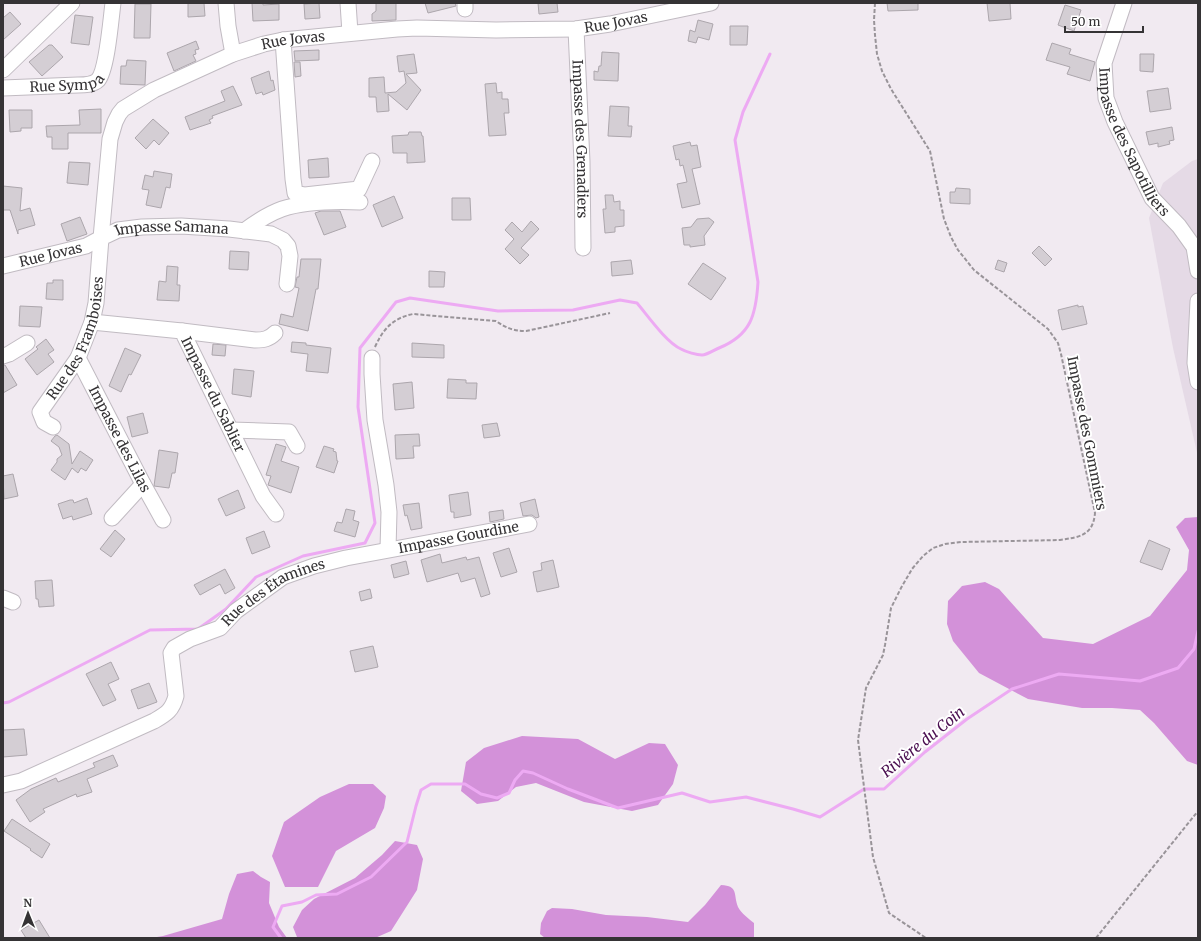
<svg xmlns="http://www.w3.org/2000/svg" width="1201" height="941" viewBox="0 0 1201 941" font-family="Merriweather,serif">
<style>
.built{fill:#e5dae6}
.forest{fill:#d391d9}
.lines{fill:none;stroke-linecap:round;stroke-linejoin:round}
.stream{stroke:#edaaf3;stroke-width:3}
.building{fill:#d4ced4;stroke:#aca6ac}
.minor-casing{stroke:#c1bbc2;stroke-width:17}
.path{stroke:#999499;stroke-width:2;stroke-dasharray:4 2;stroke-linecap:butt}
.minor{stroke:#fff;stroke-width:15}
.labels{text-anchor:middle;stroke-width:4;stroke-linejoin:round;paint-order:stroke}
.street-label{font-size:14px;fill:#353335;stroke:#fff}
.water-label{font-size:15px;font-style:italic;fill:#4a0e50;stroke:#fff}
</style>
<rect width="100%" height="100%" fill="#f1eaf1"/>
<path class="built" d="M1198,159V457L1173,348L1149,218L1163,183L1192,161Z"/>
<path class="forest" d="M1198,517V765L1187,761L1154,723L1140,710L1112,708H1082L1028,699L979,673L953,641L947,624L948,601L962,586L985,582L999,589L1043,638L1093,644L1150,616L1187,570L1189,550L1176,527L1185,518Z
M522,736L578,739L615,759L649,743L665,744L678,765L673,784L658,805L632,811L584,802L536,783L516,787L498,801L477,804L461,791L466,762L484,748Z
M349,784H373L386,796L384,808L375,828L336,851L318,887H285L272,856L284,822L320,797Z
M395,841L417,845L423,859L417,890L391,931L375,938L297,937L293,927L302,910L314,899L355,878L382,855Z
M253,871L261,877L270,882L269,903L279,927L287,938H151L163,936L222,919L229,894L237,874Z
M721,885C739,886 733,894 738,907C741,913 749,919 754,923V938H545L540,934L541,923L547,911L552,908L572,909L606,915L647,917L688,922L705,905Z"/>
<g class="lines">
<path class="stream" d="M3,703L9,702L150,630L198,629L226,609L256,577L303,556L365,543L375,523L358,407L360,348L396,302L410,298L498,311L573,310L620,300L637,303C648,316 666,342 681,349C686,352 697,355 702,355C707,355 714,350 719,348C751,335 756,315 758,282L735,140L743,112L770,54
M281,938L273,927L282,906L302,902L316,895L337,894L371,877L407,842L416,806L421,790L431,784H465L481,794L497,798L509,793L515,780L523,771L533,773L568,789L618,808L682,793L710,802L746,797L793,809L820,817L864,789H884L925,752L967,719L1012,689L1059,674L1140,681L1178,668L1194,649L1198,631"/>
</g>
<path class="building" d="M188,3H204L205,16L188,17Z
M252,3H263V5L279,4V20L253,21Z
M319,3L320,18L305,19L304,4Z
M376,3H396V20L372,21V14L376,11Z
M425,3H455L456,6L428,13Z
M538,3H557L558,12L539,14Z
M887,3H918V10L888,11Z
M987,3H1010L1011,19L989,21Z
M135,4H151L150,38H134Z
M1065,5L1081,10L1074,31L1058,25Z
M10,12L21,24L3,40V18Z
M75,15L93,17L89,45L71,43Z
M698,20L713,24L709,40L698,37L696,43L688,41L690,30L695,32Z
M730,26H748L747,45H730Z
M196,41L199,49L195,50L196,54L193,55L196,61L174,71L167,53Z
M1052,43L1071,49L1069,54L1095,62L1090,81L1067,74L1070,67L1046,60Z
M49,45H52L63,57L42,76L29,62Z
M319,50V60L295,61L294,51Z
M602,52L619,53L618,81L594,80V71L598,72L599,66H601Z
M414,54L417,73L406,74L421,90L407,110L388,94L389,111L377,112L376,97H369V78L384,77L385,93L396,92L406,83L404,71L399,72L397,56Z
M1140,54H1154L1153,72L1140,71Z
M127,60L146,61L145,85L120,84L121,66H126Z
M294,62H300L301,76L295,77Z
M269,71L271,81L273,80L275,90L263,95L262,92L256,94L251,78Z
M496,83L497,93L502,92V99H508L509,113H504L506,135L489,136L485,84Z
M233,86L242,105L212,116L213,118L209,120L211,123L190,130L185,117L225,101L221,91Z
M1168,88L1171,109L1150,112L1147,91Z
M610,106L629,107L628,126H632L631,137L608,136Z
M101,109V133H68V149H52V137H47L46,126L80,125L79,110Z
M9,110H32V128H21V131L10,132Z
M153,119L169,133L159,145L154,140L146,149L135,138Z
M1172,127L1174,140L1169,141L1170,144L1158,147V143L1149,145L1146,132Z
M409,132H421L422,136H423L425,162L407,163V153H393L392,136L408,135Z
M690,142L691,146L697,145L701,167L692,169L700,204L682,208L677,184L687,182L683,165L680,166L679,159L676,160L673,146Z
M328,158L329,177L309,178L308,160Z
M69,162L90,163L88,185L67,183Z
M154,171L172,174L170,188L166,187L161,208L146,205L149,190L142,189L145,175L153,177Z
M3,186L22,188L20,211L30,208L35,225L18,230V234L10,210H3Z
M956,188L970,189V204L950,203V192H955Z
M605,195H613L614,202L620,201V210H624V226L615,227V232L605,233L603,209H606Z
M394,196L403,218L382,227L373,205Z
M452,198H470L471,220H452Z
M321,211H340L346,227L324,235L315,213Z
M80,217L87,234L67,241L61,224Z
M709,218L714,222L704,236L705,245L690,247V245H684L682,228L691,227L697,219Z
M531,221L539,229L521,248L529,255L520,264L505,249L514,239L505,230L512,222L522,232Z
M1039,246L1052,259L1045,266L1032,253Z
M230,251L249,252L248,270L229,269Z
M301,259H321L318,289H316L308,331L279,324L281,314L293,317L299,288L295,287L297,277H299Z
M631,260L633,274L612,276L611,262Z
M998,260L1007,263L1004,272L995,269Z
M703,263L726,278L711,300L688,284Z
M167,266L178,267L177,285H180L179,301L157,300L159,281L166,282Z
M429,271L445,272L444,287H429Z
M53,280H63V300L46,299L47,283H53Z
M1078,305V307L1083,306L1087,324L1062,330L1058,310Z
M20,306L42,307L40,327L19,326Z
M46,339L54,350L48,354L54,362L37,375L25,359L38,349L36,347Z
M292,342L306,343V345L331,348L328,373L306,371L308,354L291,352Z
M412,343L444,345V358L412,357Z
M213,344L226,345L225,356L212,355Z
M125,348L141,355L131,375L129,374L121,392L109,386Z
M3,365H5L17,385L3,393Z
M234,369L254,371L251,397L232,394Z
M448,379L466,380V383H477L476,399L447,398Z
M412,382L414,408L395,410L393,384Z
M143,413L148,433L132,437L127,417Z
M497,423L500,436L484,438L482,425Z
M419,434L420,446H413L414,458L396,459L395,435Z
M57,435L69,444L72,464L80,451L93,460L86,471L81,468L78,473L72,468L65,480L51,470L57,462V459L62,455L59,447L51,441L55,436Z
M276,444L286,447L281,461L299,467L291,493L268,485L271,476L266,475Z
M324,446L334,449L333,451L336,452L337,461H338L334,473L316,467Z
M159,450L178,453L175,473H172L169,488L154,486Z
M13,474L18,496L4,499L3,476Z
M238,490L245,508L226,516L218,499Z
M468,492L471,515L454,518V512H451L449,495Z
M87,498L92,514L73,520L72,516L63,519L58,504L70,500H73L74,503Z
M535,499L539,517L536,518L532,515L523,516L520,503Z
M419,503L422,528L411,530L407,515L405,516L403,505Z
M346,509L355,511L353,520L359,522L355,537L334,531L337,522L342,523Z
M503,510L504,519L490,522L489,512Z
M115,530L125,539L111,557L100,549Z
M264,531L270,547L252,554L246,538Z
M1149,540L1170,549L1162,570L1140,562Z
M509,548L517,572L501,577L493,553Z
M440,554L442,563L466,557L467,560L479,557L490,594L481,597L475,578L461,582L458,573L427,582L421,560Z
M553,560L559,587L537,592L533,572L542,570L541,563Z
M406,561L409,574L394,578L391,565Z
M225,569L235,588L225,594L220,584L200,595L194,585Z
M52,580L54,606L39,607L38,599H36L35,581Z
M370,589L372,598L361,601L359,592Z
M373,646L378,667L355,672L350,651Z
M111,662L119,679L108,684L116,700L103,706L86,674Z
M149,683L157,702L138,709L131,690Z
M24,729L27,755L3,757V730Z
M113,755L118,766L87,779L92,792L77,797L76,794L43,809L45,812L30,822L16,800L31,789L56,778L58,782L95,767L93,763Z
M12,819L50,844L42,858L30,850L31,849L4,831Z
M39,920L50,938H26L21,930Z"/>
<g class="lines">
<g class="minor-casing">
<g id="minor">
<path d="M226,3L228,26L233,54"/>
<path d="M348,3L350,33"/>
<path d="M465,3V9"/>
<path id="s1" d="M1124,3L1104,63L1106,98L1115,122L1152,198L1179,226L1194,247L1198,271"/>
<path id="s2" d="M576,29L582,162L583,248"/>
<path d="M283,40L293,179L295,193L305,195L359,189L372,161"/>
<path d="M3,70L72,3"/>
<path id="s3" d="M3,88L78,85C84,85 93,85 98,80C107,70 111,18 113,3"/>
<path d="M244,231C256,222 268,214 282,209C306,201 335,201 360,202"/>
<path id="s4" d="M3,266L86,246L101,238L110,139L115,122L119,114L123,109L154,90L233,54L264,44L283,40L397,29L417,28L496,30L576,29L610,24L711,3"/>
<path d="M1198,301L1195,363L1198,382"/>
<path id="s5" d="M92,322L182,331L263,496L276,514"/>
<path d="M182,331L255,340C264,340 269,339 275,333"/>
<path d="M3,356L9,354L27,343"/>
<path id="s6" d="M78,358L143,484L163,520"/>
<path d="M372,358V374L375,420L386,485L389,512L388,549"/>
<path id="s7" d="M53,427L44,422L40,412L78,358L92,322L96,303L101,238L118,230L142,227L181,226L229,229L271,234L283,240L288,246L290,256L287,284"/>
<path d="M231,430L289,432L297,446"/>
<path d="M112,518L143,484"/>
<path d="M3,598L13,602"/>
<path id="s8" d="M3,785L21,781L154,721C166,714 172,711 176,696L171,653L174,648L190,639L220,628L236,611L283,577L314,566L346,558L529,524"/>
</g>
</g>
<path class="path" d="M875,3L874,20L875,35L877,54L882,71L891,89L930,151L944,219L951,237L958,250L974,270L1048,329L1058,343L1061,354L1095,513C1093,536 1079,537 1060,540L961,542L945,544L933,548L923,556L912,569L901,588L891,608L885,645L883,655L866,688L858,740L873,857L889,913L926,938
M375,347C383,329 393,318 413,314L496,321C506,328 514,331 526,331L610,313
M1096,938L1198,811"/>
<use href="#minor" class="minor"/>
</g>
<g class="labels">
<g class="street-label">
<text dy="5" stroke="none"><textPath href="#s4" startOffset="744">Rue Jovas</textPath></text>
<text dy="5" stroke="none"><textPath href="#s4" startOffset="420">Rue Jovas</textPath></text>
<text dy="5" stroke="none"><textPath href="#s3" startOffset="64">Rue Sympa</textPath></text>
<text dy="5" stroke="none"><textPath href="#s2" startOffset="110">Impasse des Grenadiers</textPath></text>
<text dy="5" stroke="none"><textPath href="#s1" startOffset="149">Impasse des Sapotilliers</textPath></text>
<text dy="5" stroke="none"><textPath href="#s7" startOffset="283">Impasse Samana</textPath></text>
<text dy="5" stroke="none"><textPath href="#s4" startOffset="49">Rue Jovas</textPath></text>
<text dy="5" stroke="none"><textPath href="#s7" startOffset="105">Rue des Framboises</textPath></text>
<text dy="5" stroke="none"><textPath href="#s5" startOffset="161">Impasse du Sablier</textPath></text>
<text transform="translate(1087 433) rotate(79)" y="5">Impasse des Gommiers</text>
<text dy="5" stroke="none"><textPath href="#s6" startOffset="91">Impasse des Lilas</textPath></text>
<text dy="5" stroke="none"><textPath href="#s8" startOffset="560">Impasse Gourdine</textPath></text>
<text dy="5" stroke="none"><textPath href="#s8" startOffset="364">Rue des Étamines</textPath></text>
</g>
<g class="water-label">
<text transform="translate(923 742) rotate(-39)" y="5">Rivière du Coin</text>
</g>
</g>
<rect width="1201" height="941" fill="none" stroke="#353335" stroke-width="8"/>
<g transform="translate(28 913) rotate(359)" stroke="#ffffff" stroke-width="3" paint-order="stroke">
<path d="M0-3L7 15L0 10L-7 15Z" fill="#353335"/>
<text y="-6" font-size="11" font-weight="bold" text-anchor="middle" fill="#353335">N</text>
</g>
<path d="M1065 26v6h78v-6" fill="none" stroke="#353335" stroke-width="2"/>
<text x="1071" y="26" font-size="12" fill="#353335" stroke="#ffffff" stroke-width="3" paint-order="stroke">50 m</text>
</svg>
